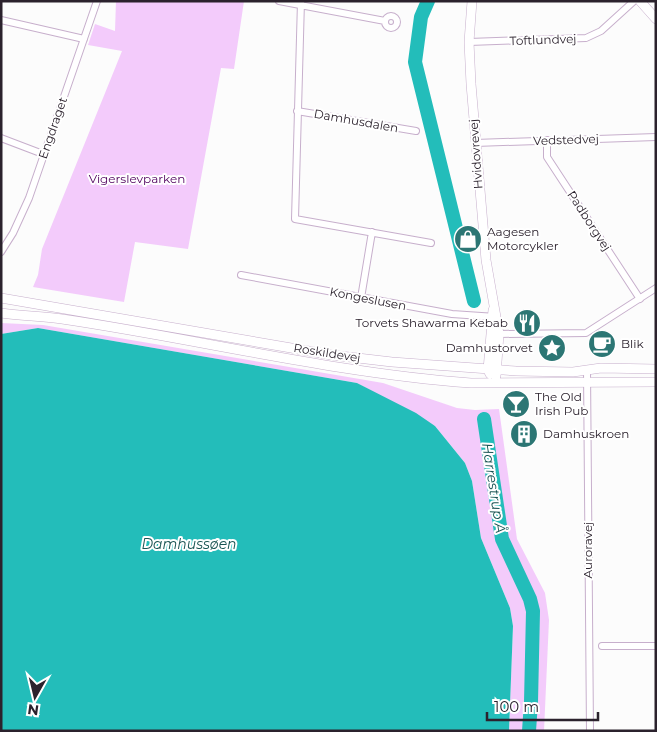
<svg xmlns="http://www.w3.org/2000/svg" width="657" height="732" viewBox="0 0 657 732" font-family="Montserrat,sans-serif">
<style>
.green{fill:#f3cbfb}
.water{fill:#23bdba}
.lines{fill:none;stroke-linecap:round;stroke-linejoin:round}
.river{stroke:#23bdba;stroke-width:14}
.street-casing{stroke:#c7afcc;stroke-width:8}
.secondary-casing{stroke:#c7afcc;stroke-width:10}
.street{stroke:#fff;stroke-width:6}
.secondary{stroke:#fff;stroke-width:9}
.labels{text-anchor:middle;stroke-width:4;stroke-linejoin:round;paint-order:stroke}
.street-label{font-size:12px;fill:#2b222d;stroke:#fff}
.park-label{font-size:12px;fill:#4f015d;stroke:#fff}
.poi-label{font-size:12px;fill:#2b222d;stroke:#fff;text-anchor:start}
.water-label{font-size:14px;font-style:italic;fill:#195453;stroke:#fff}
</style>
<rect width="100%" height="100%" fill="#fcfcfc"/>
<path class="green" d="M116,1H244L234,69L221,68L188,249L135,242L124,302L33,287L38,275L42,249L122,51L88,45L95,24L115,31Z
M1,323L43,325L383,383L457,408L475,410L499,409L517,539L545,593L549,620L544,731H509L513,626L510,608L481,538L472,481L465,463L435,426L357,383L38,328L1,334Z"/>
<path class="water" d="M38,328L357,383L416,413L435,426L465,463L472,481L481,538L510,608L513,626L509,731H1V334Z"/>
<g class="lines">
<path class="river" d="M428,1L421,17L415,62L474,301
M484,419L502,539L530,599L533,611L531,702L529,731"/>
<g class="street-casing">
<path id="street" d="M279,1L385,21
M301,1L295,219L431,243
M385 22a6 6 0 1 1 12 0a6 6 0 1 1-12 0Z
M1,20L84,39
M469,42L586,38L601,31L634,1
M297,111L416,131
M1,138L43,154
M547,140V157L640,299
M475,143L656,137
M1,252L13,233L29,198L97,1
M241,275L452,314L496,317
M361,298L372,232
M499,334L586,333L656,288
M587,370L590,731
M602,646H656"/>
</g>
<g class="secondary-casing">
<path id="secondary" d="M472,1L469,42L471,84L486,260L499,334L496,376
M640,1L656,19
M1,298L332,355L392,362L516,371L573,372L601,368L656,369
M1,313C21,316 42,316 62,319C198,339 333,373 471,383L656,382
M490,374L488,370L493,310"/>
</g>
<use href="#street" class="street"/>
<use href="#secondary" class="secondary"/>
</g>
<defs>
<g id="shop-disc" transform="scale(1.4375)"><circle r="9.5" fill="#2c7674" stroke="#fff"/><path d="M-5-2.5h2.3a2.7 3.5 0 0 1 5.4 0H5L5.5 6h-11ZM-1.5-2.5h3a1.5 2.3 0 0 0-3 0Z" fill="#fff"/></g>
<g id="restaurant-disc" transform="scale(1.4375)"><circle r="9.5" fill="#2c7674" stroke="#fff"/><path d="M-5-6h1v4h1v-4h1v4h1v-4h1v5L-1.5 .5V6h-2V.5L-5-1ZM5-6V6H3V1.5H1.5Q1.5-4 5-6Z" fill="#fff"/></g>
<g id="cafe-disc" transform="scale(1.4375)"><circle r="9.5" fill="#2c7674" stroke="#fff"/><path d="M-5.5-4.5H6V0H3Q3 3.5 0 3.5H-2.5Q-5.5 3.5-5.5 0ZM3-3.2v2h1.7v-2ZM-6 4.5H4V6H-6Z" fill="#fff"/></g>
<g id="sight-disc" transform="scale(1.4375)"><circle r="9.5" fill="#2c7674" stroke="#fff"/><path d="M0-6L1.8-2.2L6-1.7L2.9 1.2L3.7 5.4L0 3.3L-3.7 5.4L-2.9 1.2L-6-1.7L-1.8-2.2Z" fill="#fff"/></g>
<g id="bar-disc" transform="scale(1.4375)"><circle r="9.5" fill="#2c7674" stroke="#fff"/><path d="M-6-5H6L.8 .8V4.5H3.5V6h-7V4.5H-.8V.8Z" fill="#fff"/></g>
<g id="building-disc" transform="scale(1.4375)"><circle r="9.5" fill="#2c7674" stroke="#fff"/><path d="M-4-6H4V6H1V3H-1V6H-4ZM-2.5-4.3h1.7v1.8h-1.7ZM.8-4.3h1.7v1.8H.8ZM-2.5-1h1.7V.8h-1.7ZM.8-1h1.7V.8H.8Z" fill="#fff"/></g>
</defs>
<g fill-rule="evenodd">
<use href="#shop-disc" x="468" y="239"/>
<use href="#restaurant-disc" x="527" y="323"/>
<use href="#cafe-disc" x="602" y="344"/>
<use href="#sight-disc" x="552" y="348"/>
<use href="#bar-disc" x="516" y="404"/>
<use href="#building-disc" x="524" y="434"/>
</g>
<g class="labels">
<g class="street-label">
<text transform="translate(543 40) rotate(-2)" y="4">Toftlundvej</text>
<text transform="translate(356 121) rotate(10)" y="4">Damhusdalen</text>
<text transform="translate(53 128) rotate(-71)" y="4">Engdraget</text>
<text transform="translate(566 140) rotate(-2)" y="4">Vedstedvej</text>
<text transform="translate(476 154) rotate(-94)" y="4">Hvidovrevej</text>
<text transform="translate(589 221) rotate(57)" y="4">Padborgvej</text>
<text transform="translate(368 299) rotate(11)" y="4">Kongeslusen</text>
<text transform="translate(327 353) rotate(9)" y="4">Roskildevej</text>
<text transform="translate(588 550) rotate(-90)" y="4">Auroravej</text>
</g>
<g class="park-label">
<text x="137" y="183">Vigerslevparken</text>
</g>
<g class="poi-label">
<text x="487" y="236">Aagesen<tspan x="487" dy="14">Motorcykler</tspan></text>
<text x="508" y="327" text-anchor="end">Torvets Shawarma Kebab</text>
<text x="621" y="348">Blik</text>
<text x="533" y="352" text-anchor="end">Damhustorvet</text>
<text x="535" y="401">The Old<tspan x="535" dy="14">Irish Pub</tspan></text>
<text x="543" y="438">Damhuskroen</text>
</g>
<g class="water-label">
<text transform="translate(494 488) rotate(81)" y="5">Harrestrup Å</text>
<text x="189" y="549">Damhussøen</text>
</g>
</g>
<rect width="657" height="732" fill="none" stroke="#2b222d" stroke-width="5"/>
<g transform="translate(35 697) rotate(188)" stroke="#ffffff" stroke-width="4" paint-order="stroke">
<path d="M0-4L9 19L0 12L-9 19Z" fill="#2b222d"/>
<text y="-8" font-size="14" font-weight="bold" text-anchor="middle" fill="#2b222d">N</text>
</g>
<path d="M487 712v8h111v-8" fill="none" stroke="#2b222d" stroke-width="2.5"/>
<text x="494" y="712" font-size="15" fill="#2b222d" stroke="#ffffff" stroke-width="4" paint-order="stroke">100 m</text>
</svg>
